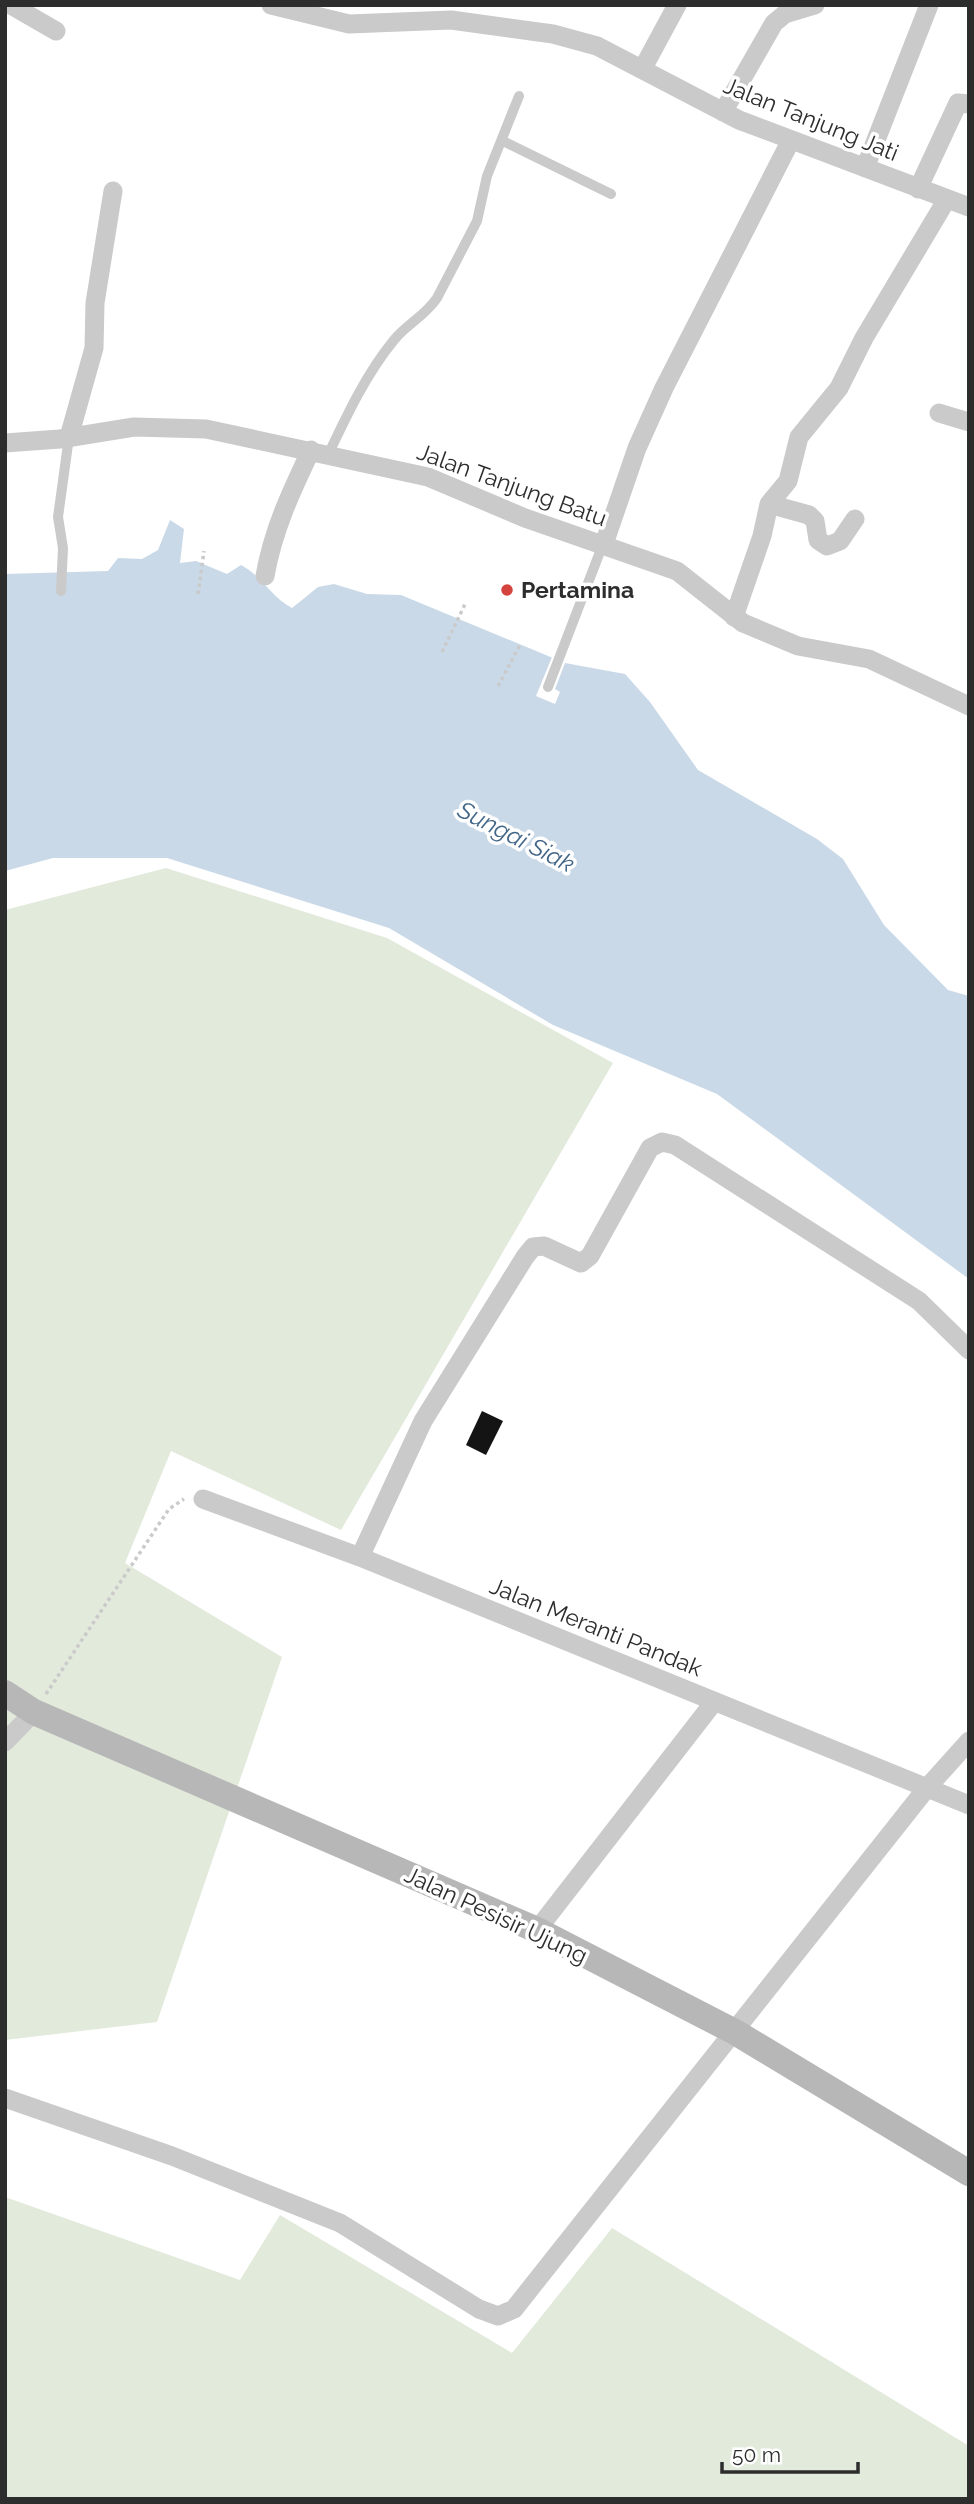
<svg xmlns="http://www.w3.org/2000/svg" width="974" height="2504" viewBox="0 0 974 2504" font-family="Raleway,sans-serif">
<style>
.green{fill:#e2eadc}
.water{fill:#cad9e8}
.pier{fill:#fff}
.building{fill:#141414}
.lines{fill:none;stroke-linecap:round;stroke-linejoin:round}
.path{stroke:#cacaca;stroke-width:3.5;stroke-dasharray:3.5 3.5;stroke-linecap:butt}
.lane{stroke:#cacaca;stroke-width:10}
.street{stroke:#cacaca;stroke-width:19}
.secondary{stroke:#b7b7b7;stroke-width:26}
.poi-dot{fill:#d5433e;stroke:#fff;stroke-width:2.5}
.labels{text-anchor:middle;stroke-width:7;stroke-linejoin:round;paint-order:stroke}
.street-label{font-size:23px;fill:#2d2d2d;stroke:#fff}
.poi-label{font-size:23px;font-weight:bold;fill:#2d2d2d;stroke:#fff;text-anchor:start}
.water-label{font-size:24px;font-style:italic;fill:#436688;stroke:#fff}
</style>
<rect width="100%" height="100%" fill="#fff"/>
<path class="green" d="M166,868L387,938L613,1063L341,1530L171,1451L125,1563L282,1657L157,2022L5,2040V910Z
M5,2197L240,2280L280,2215L512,2353L612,2228L969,2446V2499H5Z"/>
<path class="water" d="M170,520L184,529L180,563L196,561L227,574L241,565C262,576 271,597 292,608L318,587L334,584L367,594L401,595L565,663L625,674L650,702L698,770L817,839L843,859L884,925L948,990L969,996V1279L717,1094L553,1025L389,928L167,858H53L5,871V574L108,571L118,558L142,559L158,550Z"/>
<path class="pier" d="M552,657L565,663L555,689L560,692L555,704L536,696Z"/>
<path class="building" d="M482,1411L503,1421L486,1455L466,1445Z"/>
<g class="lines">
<path class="path" d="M198,594L204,551
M442,652L466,602
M498,686L520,645
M46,1694L169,1509L184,1499"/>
<path class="lane" d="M503,141L611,194
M328,455C347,415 366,374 394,340C407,324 425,316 437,298L477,221L487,176L519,96
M61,591L63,548L58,517L69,437
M548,687L603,544"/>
<path class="street" d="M11,5L56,31
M271,5L349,24L451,20L553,34L597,46L739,120L969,207
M643,68L677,5
M723,112L774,23L785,14L815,5
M865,168L929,5
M918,189L958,103L969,104
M939,413L969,422
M69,437L94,348L95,303L113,191
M5,443L60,439L134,427L206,429L428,477L525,518L677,571L743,623L798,646L869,659L969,706
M769,504L809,515L815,521L818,540L827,546L840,541L855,519
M604,544L637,448L664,388L791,140
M265,576C273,530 291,492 311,450
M734,617L762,536L769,504L788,481L799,437L839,388L864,338L947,199
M203,1499L360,1557L969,1805
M360,1557L423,1421L525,1257L533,1247L544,1246L581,1263L590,1256L650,1148L662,1142L675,1145L919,1301L969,1350
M5,1742L34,1712
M537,1930L714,1702
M5,2098L172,2156L340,2223L479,2309L498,2316L514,2309L926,1789L969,1741"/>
<path class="secondary" d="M5,1693L34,1712L537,1930L735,2032L969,2173"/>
</g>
<circle class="poi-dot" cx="507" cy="590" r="7"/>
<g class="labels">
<g class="street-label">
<text transform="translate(811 119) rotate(22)" y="8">Jalan Tanjung Jati</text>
<text transform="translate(512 485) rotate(20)" y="8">Jalan Tanjung Batu</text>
<text transform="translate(596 1627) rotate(22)" y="8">Jalan Meranti Pandak</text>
<text transform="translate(496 1915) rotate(25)" y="8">Jalan Pesisir Ujung</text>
</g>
<g class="poi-label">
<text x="521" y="598">Pertamina</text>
</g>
<g class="water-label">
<text transform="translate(516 837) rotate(27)" y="8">Sungai Siak</text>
</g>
</g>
<rect width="974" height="2504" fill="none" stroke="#2d2d2d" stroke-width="14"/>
<path d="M722 2462v10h136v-10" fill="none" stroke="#2d2d2d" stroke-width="3.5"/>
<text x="732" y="2462" font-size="21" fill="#2d2d2d" stroke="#ffffff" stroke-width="5" paint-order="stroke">50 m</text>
</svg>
